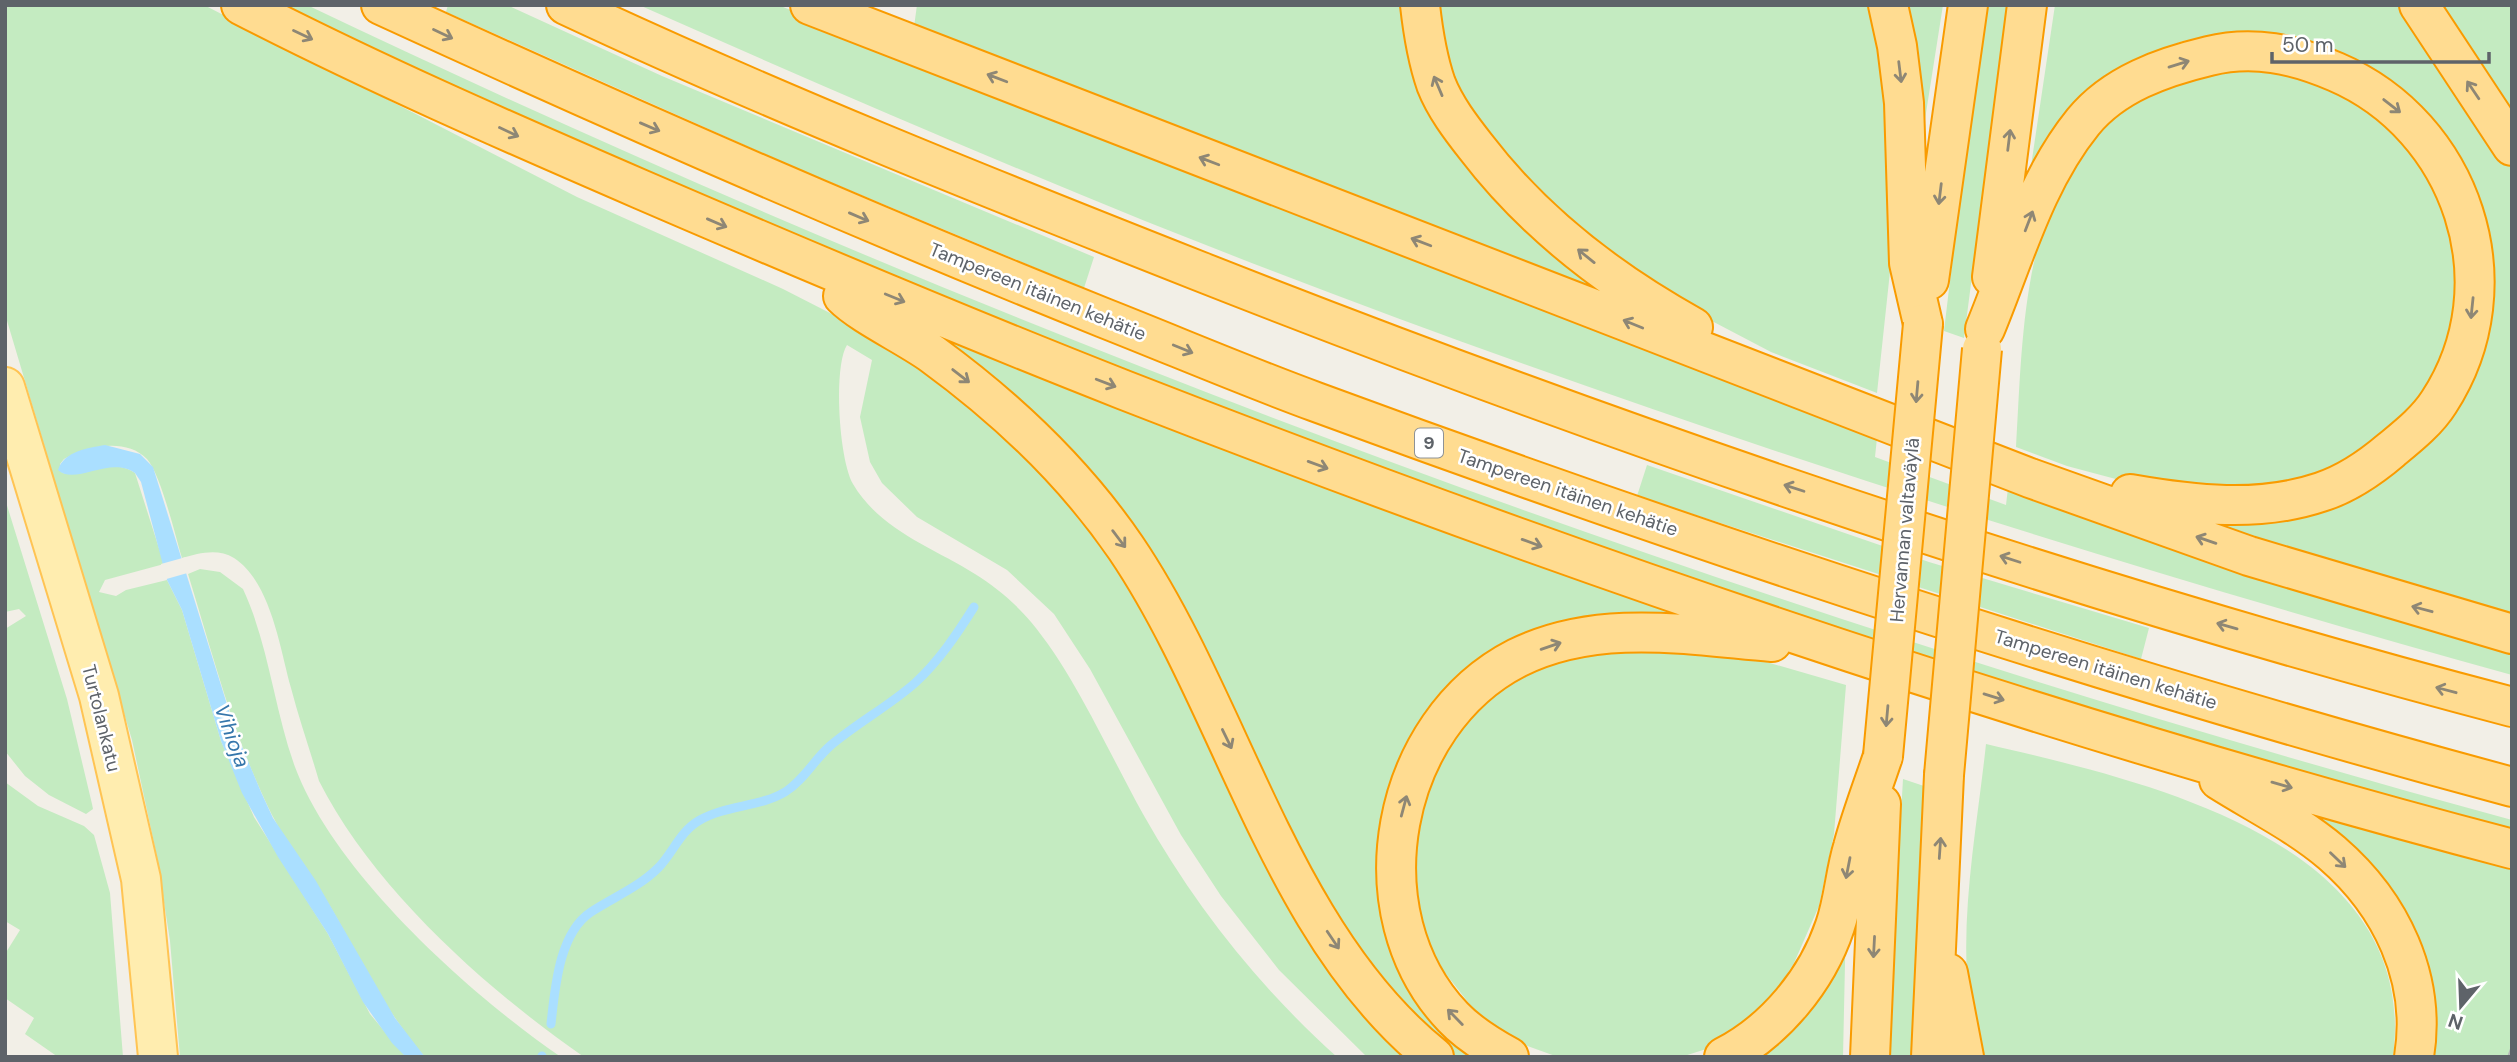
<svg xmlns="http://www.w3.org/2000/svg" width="2517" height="1062" viewBox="0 0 2517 1062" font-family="'DM Sans',sans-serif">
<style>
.green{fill:#c4ebc1}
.water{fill:#aadfff}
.pier{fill:#f2efe7}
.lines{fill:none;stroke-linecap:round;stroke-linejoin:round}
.stream{stroke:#aadfff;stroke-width:9}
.major-casing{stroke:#ffc453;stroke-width:42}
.highway-casing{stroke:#f99b00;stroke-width:42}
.major{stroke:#ffedaf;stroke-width:38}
.highway{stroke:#ffdc91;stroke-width:38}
.tram{stroke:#b6b7b8;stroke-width:2}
.highway-bridge-casing{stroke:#f99b00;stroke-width:42;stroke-linecap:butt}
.highway-bridge{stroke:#ffdc91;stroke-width:38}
.oneway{stroke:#8e8775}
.labels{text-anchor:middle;stroke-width:5;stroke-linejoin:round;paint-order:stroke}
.shield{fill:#fff;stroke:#8e9296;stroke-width:2}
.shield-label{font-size:18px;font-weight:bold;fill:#5e6369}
.street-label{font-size:19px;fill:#5e6369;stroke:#fff}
.water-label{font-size:21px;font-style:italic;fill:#3576ab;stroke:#fff}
</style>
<rect width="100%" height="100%" fill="#f2efe7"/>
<path class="green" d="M5,5H204L577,197L783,289L871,334L960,393L1033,460L1107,549L1410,1057H1367L1279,970L1221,896L1181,835L1090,669L1054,614L1007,570L917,517L882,483L870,462L860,417L872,360L847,345C833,367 839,460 853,484C880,530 932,547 975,574C995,586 1016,604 1031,622C1074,673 1110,755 1143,814C1195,906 1258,986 1337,1057H584C486,989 373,888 319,781C310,750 299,719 291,688C280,649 271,582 234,558C218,548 199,553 182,558C175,535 161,475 147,459C126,437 86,446 64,459L60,464L62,473C87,476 112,457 135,473L164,564L105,580L99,592L116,596L126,590L167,580L182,610L221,741L254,817L328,934L370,1014L406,1057H180L170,941L157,857L132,740L5,314Z
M276,5H307C1015,343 1755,614 2512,820V835L2187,744L1466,506L760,226Z
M448,5H507L662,76L1094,257L1084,288L794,167L446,12Z
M639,5H778L1877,438L1875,457L2006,505L2008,488L2512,649V675C2049,546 1591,399 1145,221C975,152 806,79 639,5Z
M917,5H1404L1428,104L1657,323L913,34Z
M1435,5H1873L1881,37L1895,225L1877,393L1771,352L1689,309L1553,214L1461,101L1443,50Z
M1906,5H1943L1923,132Z
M1987,5H2007L1964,338L1944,331L1970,112Z
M2055,5H2406L2453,82L2512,168V620L2183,520L2337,502L2479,343L2436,131L2400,90L2356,62L2238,35L2183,41L2133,60L2094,88L2037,164L2031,166Z
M2443,5H2512V111Z
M2234,63L2293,72L2383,116L2442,197L2455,245V306L2440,364L2407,419L2360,458L2312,479L2260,492L2127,482L2067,466L2016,447C2023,334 2021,190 2117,111C2124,106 2130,98 2138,94C2164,80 2205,72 2234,63Z
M914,324L1322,487L1687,616L1469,675L1386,912L1489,1057H1450L1333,924L1194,640Z
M1647,465L1929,562L2149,628L2141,659L1637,496Z
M5,499L67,699L92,804L93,809L86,814L49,795L25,776L5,751V629L26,616L19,609L5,612Z
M200,569L220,572L243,589C269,645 274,709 295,767C334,872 469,994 561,1057H425C387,1014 362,962 334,913C315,880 289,849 272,815C234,739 213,655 188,574Z
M1682,647L1756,659L1846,685L1834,834L1819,906L1794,963L1766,1007L1722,1044L1681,1057H1558L1522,1044L1479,1016L1442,969L1416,915L1411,819L1453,733L1497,690L1548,662L1613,648Z
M1986,744C2144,781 2421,841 2393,1057H1980C1951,954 1975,847 1986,744Z
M1903,779L1924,786L1911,1057H1887Z
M5,782L38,806L84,826L94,835L110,893L123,1057H58L25,1034L34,1018L5,998V954L20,930L5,921Z
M2307,812L2512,870V1057H2433L2436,1040L2431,984Z
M1846,917L1843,1057H1751Z"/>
<path class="water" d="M105,445L140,454L153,467L235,730L261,792L273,818L316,881L395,1018L425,1057H406L392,1043L363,1002L328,934L278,857L242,793L221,741L182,610L167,580L141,482L135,473C110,455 75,486 58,470C64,451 88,448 105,445Z"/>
<path class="pier" d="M186,557L191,572L163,580L161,564Z"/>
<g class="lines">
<path class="stream" d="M551,1024C555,988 559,933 591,912C614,897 639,887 658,868C673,853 680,831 700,820C726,805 760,807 785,792C803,781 814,760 830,746C857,723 889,706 915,683C939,661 957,634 974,607
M542,1057V1056"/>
<g class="major-casing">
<path id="major" d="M5,387L99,696L141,879L158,1057"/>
</g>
<g class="highway-casing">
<path id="highway" d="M241,5C371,72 506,131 640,189C800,258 961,326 1124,390C1578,567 2040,725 2512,849
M381,5C620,115 860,220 1104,318C1175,346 1245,376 1316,402C1709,547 2107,678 2512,787
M566,5C773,102 986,187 1199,271C1628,440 2066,590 2512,707
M810,5L2030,478L2249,556L2512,634
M1420,5C1423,32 1427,58 1436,84C1445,107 1461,128 1476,147C1534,223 1610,281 1693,327
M1888,5L1897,46L1904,103L1909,263L1923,324
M2419,5L2512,146
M1992,277L2027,5
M1929,280L1968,5
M843,296C862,315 907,336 932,354C1006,408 1074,472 1126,548C1233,706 1280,934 1434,1057
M1985,329C2014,259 2035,181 2083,122C2114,84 2163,67 2209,56C2253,45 2294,54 2336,72C2462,126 2516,284 2439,402C2427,421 2408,436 2391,450C2371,467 2346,484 2321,492C2259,513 2193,505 2130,494
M2219,780C2257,804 2298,824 2332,853C2391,904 2427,978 2414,1057
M1948,973L1964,1057
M1509,1057C1489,1046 1469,1034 1453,1017C1354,913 1390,723 1517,658C1597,618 1688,635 1772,642
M1724,1057C1775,1031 1817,980 1835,926C1844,900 1845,873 1853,847C1861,817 1873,786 1883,756
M1870,1057L1881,804
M1931,1057L1944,775"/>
</g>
<use href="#major" class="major"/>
<use href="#highway" class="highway"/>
<path class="tram" d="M2508,1057L2512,1046"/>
<g class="highway-bridge-casing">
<path id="highway-bridge" d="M1883,756L1923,324
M1944,775L1982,349"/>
</g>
<use href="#highway-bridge" class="highway-bridge"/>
</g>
<defs><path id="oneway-shaft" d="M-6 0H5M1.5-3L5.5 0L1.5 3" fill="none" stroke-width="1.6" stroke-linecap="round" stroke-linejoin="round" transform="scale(1.75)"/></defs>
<g class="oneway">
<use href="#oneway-shaft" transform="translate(443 34) rotate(25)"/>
<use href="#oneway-shaft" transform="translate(303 35) rotate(25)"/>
<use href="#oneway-shaft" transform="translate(2179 64) rotate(-17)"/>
<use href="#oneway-shaft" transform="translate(1900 72) rotate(83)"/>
<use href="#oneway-shaft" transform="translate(997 78) rotate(-159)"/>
<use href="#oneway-shaft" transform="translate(1438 86) rotate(-113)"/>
<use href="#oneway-shaft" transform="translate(2473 90) rotate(-124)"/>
<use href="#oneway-shaft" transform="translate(2392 106) rotate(38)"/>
<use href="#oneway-shaft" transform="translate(650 127) rotate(23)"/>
<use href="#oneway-shaft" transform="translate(509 132) rotate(25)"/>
<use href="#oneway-shaft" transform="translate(2009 140) rotate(-83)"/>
<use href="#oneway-shaft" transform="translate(1209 161) rotate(-159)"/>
<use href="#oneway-shaft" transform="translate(1940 194) rotate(97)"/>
<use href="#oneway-shaft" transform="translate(859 217) rotate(23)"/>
<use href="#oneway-shaft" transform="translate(2029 221) rotate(-69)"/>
<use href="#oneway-shaft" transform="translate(717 223) rotate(23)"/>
<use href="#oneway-shaft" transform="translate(1421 242) rotate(-159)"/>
<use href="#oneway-shaft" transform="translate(1586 256) rotate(-141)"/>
<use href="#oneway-shaft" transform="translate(895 298) rotate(22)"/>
<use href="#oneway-shaft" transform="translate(2472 308) rotate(96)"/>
<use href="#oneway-shaft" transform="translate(1633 324) rotate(-158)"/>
<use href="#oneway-shaft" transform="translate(1183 349) rotate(22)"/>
<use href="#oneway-shaft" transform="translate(961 376) rotate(38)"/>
<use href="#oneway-shaft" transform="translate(1106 383) rotate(21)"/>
<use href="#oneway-shaft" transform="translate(1917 392) rotate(95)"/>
<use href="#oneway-shaft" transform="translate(1318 465) rotate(20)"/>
<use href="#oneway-shaft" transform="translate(1794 488) rotate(-162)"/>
<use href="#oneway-shaft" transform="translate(1119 539) rotate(53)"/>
<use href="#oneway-shaft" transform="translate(2206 540) rotate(-161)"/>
<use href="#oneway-shaft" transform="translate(1532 543) rotate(20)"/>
<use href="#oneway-shaft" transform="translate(2010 559) rotate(-162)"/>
<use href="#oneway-shaft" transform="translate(2422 609) rotate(-165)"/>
<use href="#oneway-shaft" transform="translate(2227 626) rotate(-164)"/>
<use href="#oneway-shaft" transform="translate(1551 646) rotate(-19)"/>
<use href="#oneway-shaft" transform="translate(2446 690) rotate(-165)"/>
<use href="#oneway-shaft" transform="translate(1994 697) rotate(17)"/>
<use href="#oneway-shaft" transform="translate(1887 716) rotate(95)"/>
<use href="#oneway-shaft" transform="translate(1227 739) rotate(64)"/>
<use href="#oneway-shaft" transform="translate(2282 785) rotate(16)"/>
<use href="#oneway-shaft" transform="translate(1404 806) rotate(-75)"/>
<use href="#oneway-shaft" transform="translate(1940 848) rotate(-86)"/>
<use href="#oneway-shaft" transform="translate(2338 860) rotate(44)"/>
<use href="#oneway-shaft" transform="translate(1848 868) rotate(101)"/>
<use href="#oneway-shaft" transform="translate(1333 940) rotate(56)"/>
<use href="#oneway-shaft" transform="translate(1874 947) rotate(93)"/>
<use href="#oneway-shaft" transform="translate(1455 1017) rotate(-134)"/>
</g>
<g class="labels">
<rect class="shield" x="1415" y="428.5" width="28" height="29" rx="5"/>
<g class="shield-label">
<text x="1429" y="449">9</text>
</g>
<g class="street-label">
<text transform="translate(1038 291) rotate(22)" y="7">Tampereen itäinen kehätie</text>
<text transform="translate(1568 492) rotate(19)" y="7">Tampereen itäinen kehätie</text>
<text transform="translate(1904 530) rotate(-85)" y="7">Hervannan valtaväylä</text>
<text transform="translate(2106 669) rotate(17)" y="7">Tampereen itäinen kehätie</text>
<text transform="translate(102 718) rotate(76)" y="7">Turtolankatu</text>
</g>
<g class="water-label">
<text transform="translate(232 736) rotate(70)" y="7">Vihioja</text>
</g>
</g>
<rect width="2517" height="1062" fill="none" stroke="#5e6369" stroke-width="14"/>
<g transform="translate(2461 1006) rotate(199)" stroke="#ffffff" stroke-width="5" paint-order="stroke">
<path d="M0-5L12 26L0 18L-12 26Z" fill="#5e6369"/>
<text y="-10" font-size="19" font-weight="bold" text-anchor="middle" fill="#5e6369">N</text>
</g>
<path d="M2272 52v10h217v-10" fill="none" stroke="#5e6369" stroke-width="3.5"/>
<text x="2282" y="52" font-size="21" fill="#5e6369" stroke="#ffffff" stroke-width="5" paint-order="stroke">50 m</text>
</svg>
